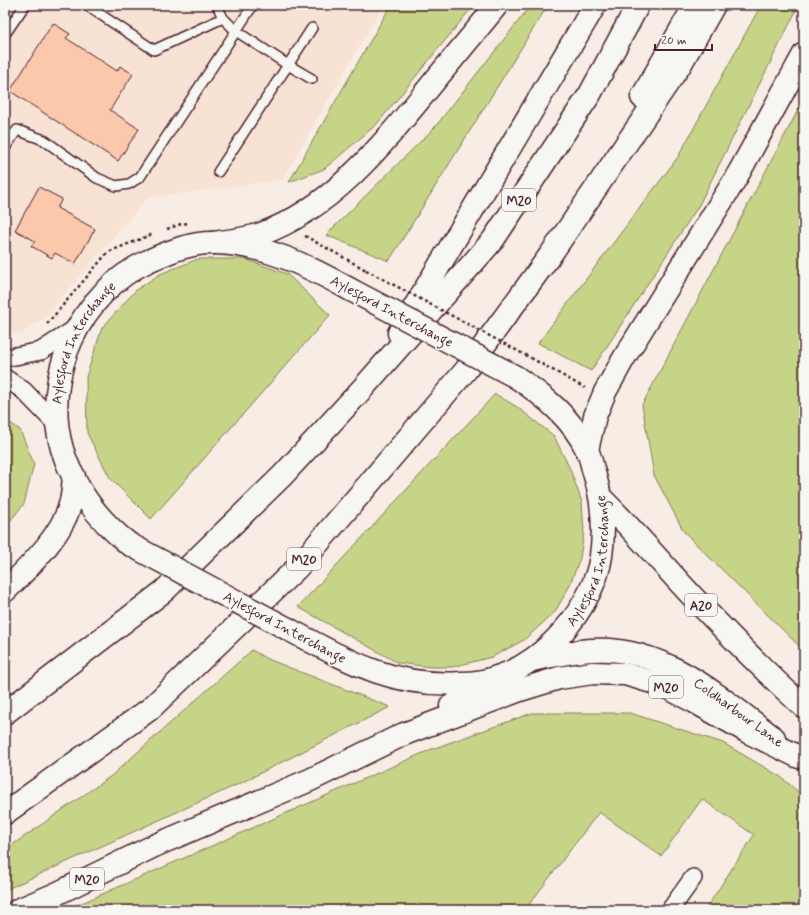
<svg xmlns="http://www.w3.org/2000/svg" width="809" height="915" viewBox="0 0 809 915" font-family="Mynerve,sans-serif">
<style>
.built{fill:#f8e2d3}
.green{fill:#c6d488;stroke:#887a5a}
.building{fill:#fbc8ac;stroke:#4a1f2b}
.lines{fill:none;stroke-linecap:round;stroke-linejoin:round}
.lane-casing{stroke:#4a1f2b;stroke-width:12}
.street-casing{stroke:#4a1f2b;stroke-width:20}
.primary-casing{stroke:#4a1f2b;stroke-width:25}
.highway-casing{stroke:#4a1f2b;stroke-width:25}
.path{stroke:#4a1f2b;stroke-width:2.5;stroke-dasharray:3 3;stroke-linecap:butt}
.lane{stroke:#f6f6f2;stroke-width:9}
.street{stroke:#f6f6f2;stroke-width:17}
.primary{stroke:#f6f6f2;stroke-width:22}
.highway{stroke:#f6f6f2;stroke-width:22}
.primary-bridge-casing{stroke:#4a1f2b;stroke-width:25;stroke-linecap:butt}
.path-bridge{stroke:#4a1f2b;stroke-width:2.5;stroke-dasharray:3 3;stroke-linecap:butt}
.primary-bridge{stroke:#f6f6f2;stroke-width:22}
.labels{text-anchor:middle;stroke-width:3.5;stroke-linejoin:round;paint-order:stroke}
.shield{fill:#f6f6f2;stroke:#7e6067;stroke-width:1}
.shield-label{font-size:13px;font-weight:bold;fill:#4a1f2b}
.street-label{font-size:14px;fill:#4a1f2b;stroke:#f6f6f2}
</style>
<rect width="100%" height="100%" fill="#f7ede4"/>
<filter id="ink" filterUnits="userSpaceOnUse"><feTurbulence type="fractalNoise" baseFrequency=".025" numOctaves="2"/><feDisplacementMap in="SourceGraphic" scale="8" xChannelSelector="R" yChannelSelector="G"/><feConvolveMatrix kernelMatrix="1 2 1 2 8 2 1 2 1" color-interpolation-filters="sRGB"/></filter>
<g filter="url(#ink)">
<path class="built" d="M5,5H383L282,180L147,198L45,317L21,334L5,331Z"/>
<path class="green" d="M391,5H474L377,124L324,169L289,182Z
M531,5H548L389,261L326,235L435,127Z
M761,5H799L699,205L591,371L538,343L678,157Z
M804,99V651L684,532L654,475L642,405Z
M198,259H245L287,274L330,315L151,519L110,478L87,433L86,377L102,328L136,290L160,274Z
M495,394L517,407L554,436L570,469L582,502L584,533L580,558L569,587L555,612L524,640L492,657L452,667H430L398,663L298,607Z
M5,419L20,430L34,464L24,504L5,527Z
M252,650L265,658L390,707L241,783L5,890V850L111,776Z
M532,713H630L723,743L781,777L804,797V910H705L754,835L702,799L661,856L599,812L525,910H66L432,749Z"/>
<path class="building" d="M53,23L70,34L66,38L117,71L120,66L133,74L110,110L139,129L118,161L10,91Z
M39,187L62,199L57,208L95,229L75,264L55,253L52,258L31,246L35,241L15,230Z"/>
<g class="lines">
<g class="lane-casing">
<path id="lane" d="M86,5L154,50L223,18L217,5
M223,18L236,31L253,5
M312,28L288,65L312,79
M5,34L25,5
M5,148L17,130L44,140L97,178L116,186L129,184L140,177L236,31L288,65L218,172"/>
</g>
<g class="street-casing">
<path id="street" d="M5,358L41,351L75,329
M5,378L23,390L58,426
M670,910L693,878"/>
</g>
<g class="primary-casing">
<g id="primary">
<path d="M602,499C634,530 662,564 693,597C729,635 765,672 804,707"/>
<path id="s1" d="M129,544C98,520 74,487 62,449C41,376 80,293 148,261C169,252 191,242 215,243C265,244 308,266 351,290"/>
<path id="s2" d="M288,629C346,660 393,688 461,683C472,683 486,681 497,677C545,663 594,606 601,556C605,528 603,503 595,476C592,467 591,458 587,450C572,418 544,396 516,377"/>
<path d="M532,660C552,656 572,651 592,650C663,645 721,698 774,738"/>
</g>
</g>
<g class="highway-casing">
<path id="highway" d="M642,97L695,5
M213,243C229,241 246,239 261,234C330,209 379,149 424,94C448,64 473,35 497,5
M399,333L595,5
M587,450L595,416L605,392L624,358L736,178L804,54
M5,591C28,568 64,534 71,501C73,493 73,485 74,476
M451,706L497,677
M5,713L164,591L282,476L363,388L493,240L590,94L638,5
M5,813L150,709L297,568L466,370L551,254L680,65L714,5
M18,910L56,894L156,845L310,780L404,734L520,690L559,678L593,673L625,674L662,685L695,702L748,732L799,757"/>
</g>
<path class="path" d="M167,229L181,224L189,223
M305,236L366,270
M47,324L108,252L153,234
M531,358L585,388"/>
<use href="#lane" class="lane"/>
<use href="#street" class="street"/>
<use href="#primary" class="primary"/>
<use href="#highway" class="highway"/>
<g class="primary-bridge-casing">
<path id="primary-bridge" d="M351,290L516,377
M129,544L288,629"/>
</g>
<path class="path-bridge" d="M366,270L531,358"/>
<use href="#primary-bridge" class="primary-bridge"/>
</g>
</g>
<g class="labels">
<g class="shield">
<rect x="502" y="189" width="34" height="22" rx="3"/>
<rect x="287" y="548" width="34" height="22" rx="3"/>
<rect x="685" y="594" width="32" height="22" rx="3"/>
<rect x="649" y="676" width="34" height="22" rx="3"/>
<rect x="70" y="868" width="34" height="22" rx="3"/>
</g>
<g class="shield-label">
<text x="519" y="205">M20</text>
<text x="304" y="564">M20</text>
<text x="701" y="610">A20</text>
<text x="666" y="692">M20</text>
<text x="87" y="884">M20</text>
</g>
<g class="street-label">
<text transform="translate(392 311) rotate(28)" y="5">Aylesford Interchange</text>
<text dy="5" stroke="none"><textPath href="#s1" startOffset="232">Aylesford Interchange</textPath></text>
<text dy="5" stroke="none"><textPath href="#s2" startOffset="380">Aylesford Interchange</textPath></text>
<text transform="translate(285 627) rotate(28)" y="5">Aylesford Interchange</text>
<text transform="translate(739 712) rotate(36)" y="5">Coldharbour Lane</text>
</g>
</g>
<rect width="809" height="915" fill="none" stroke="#f6f6f2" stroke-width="20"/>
<rect x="10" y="10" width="789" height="895" fill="none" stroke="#4a1f2b" stroke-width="1.5" filter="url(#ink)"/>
<path d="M655 44v6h57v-6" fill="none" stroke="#4a1f2b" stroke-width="2"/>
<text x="661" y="44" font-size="12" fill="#4a1f2b" stroke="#f6f6f2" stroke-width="3" paint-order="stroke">20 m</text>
</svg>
